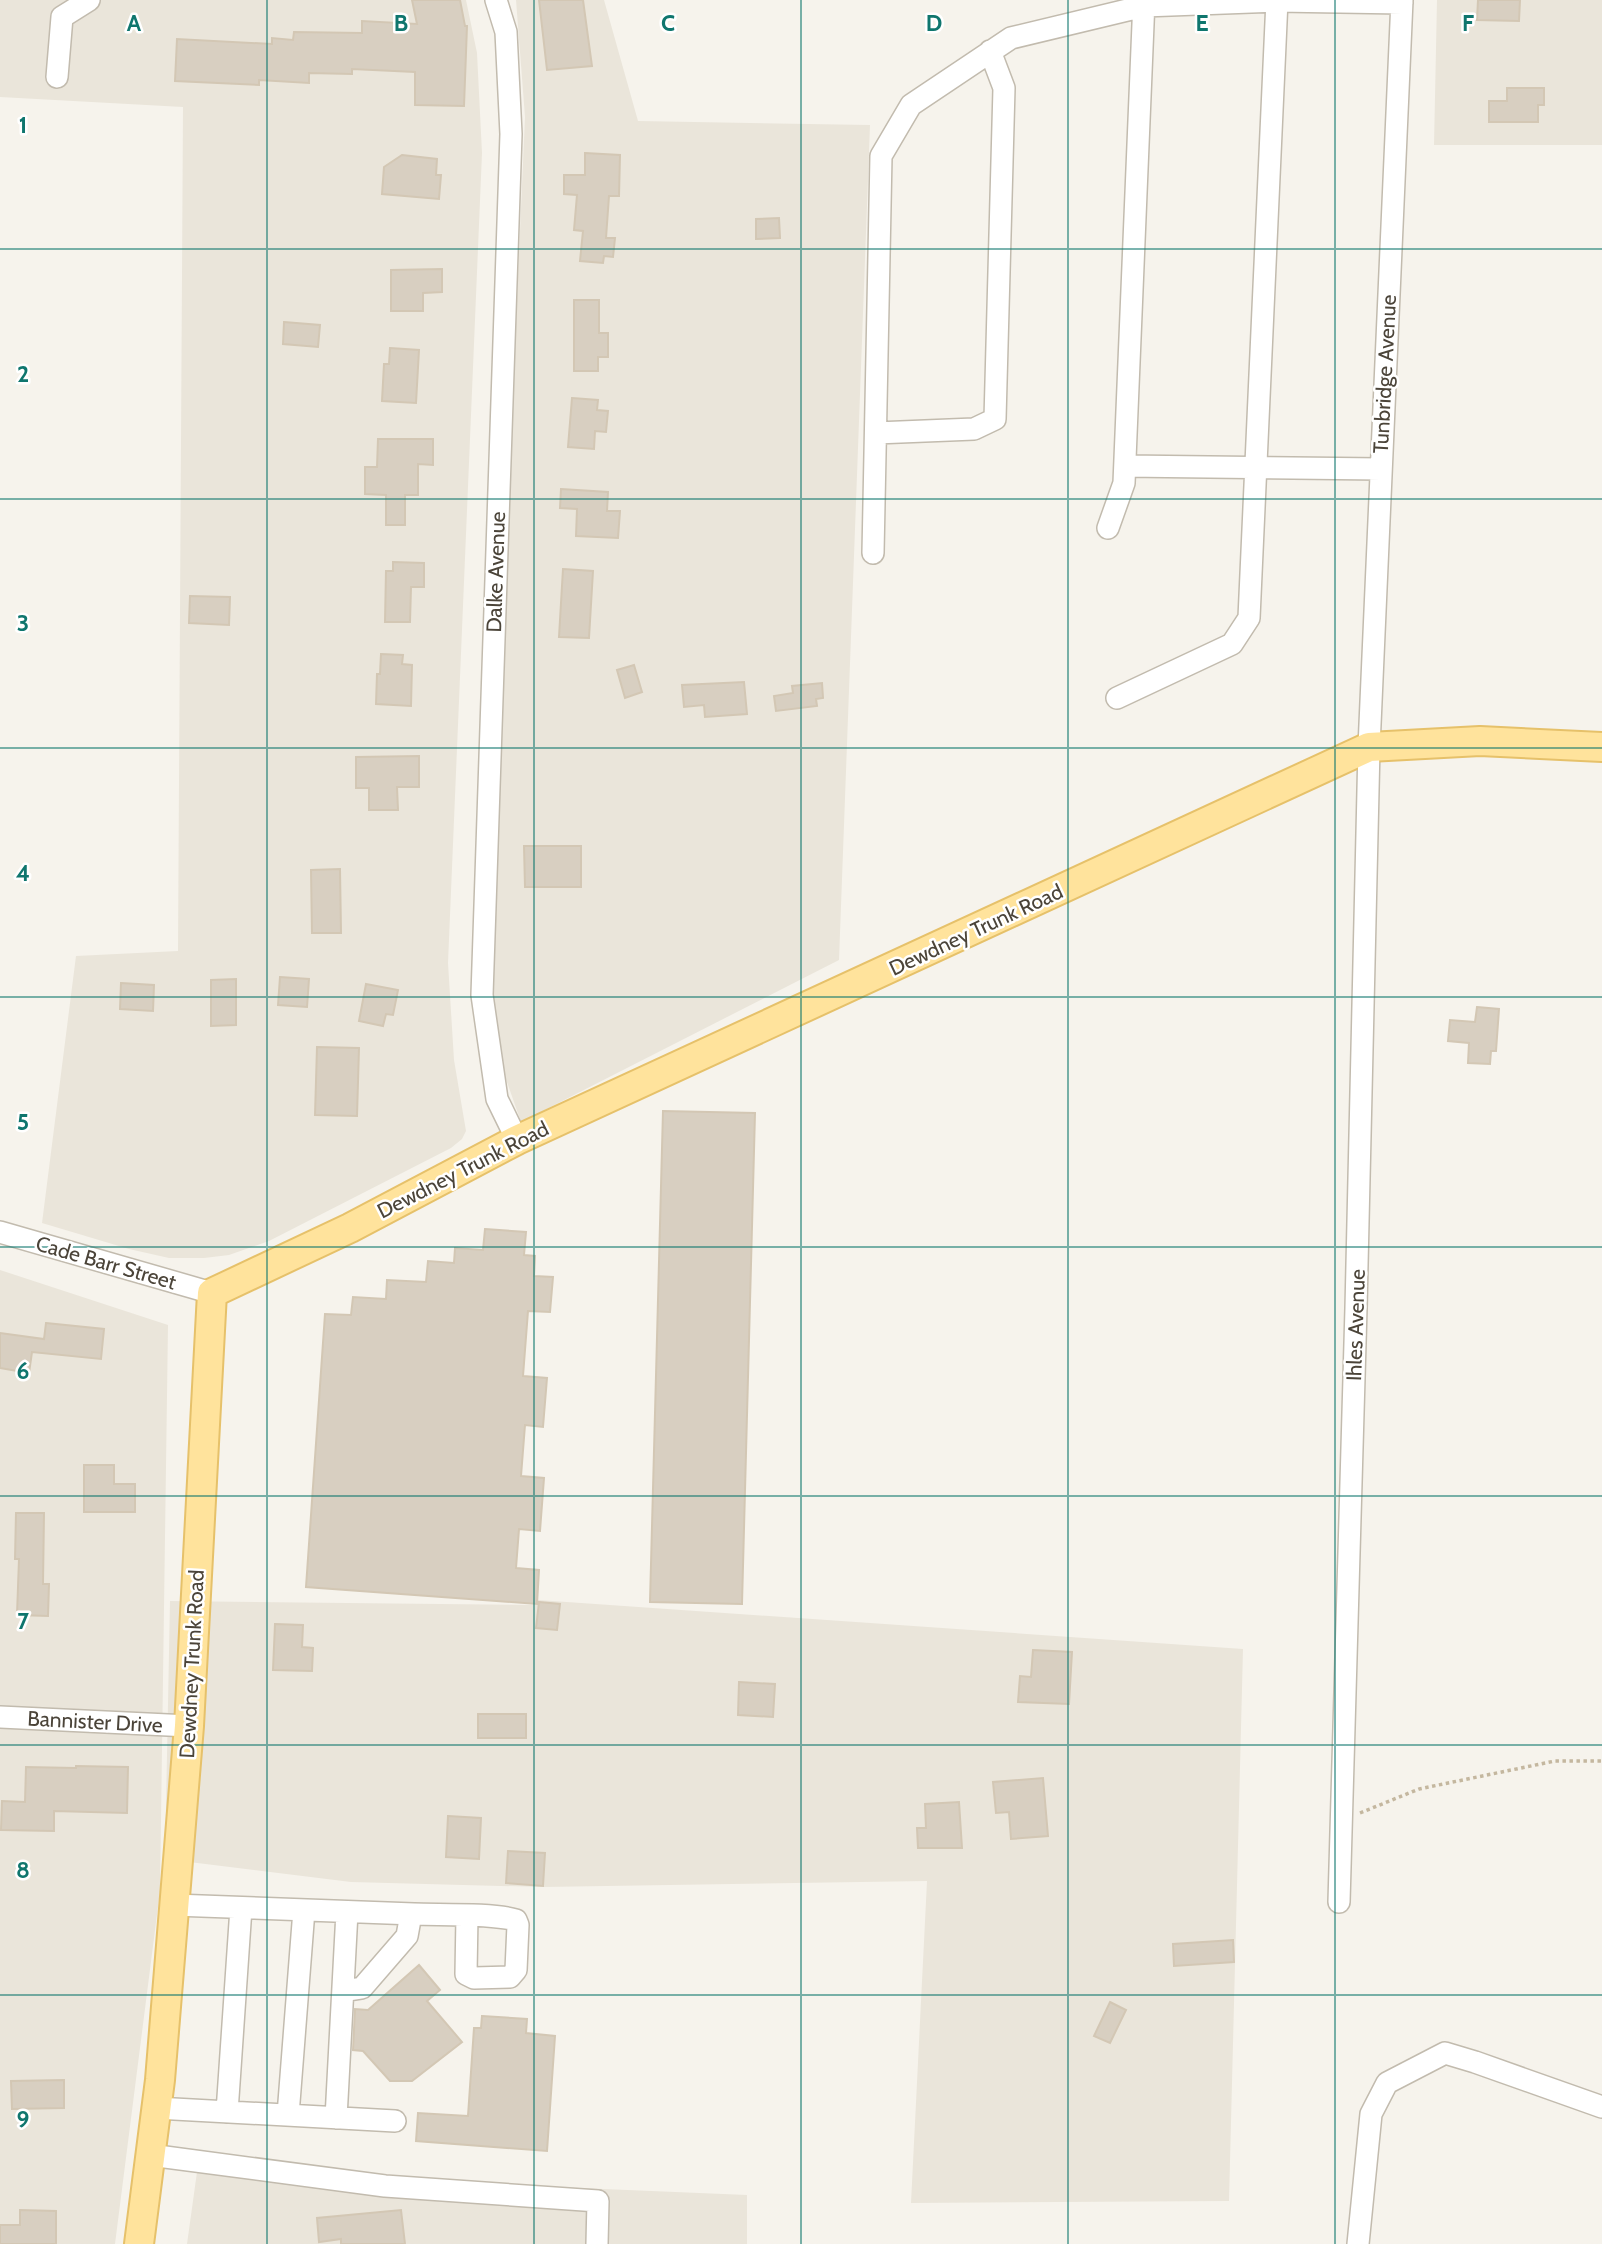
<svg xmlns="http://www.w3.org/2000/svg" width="1602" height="2244" viewBox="0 0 1602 2244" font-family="Cabin,sans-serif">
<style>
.residential{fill:#eae5da}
.building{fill:#d8cfc1;stroke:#d3c7b4;stroke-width:2}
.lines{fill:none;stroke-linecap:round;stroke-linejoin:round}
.minor-casing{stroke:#c2bbae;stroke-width:24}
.major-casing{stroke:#e6c16a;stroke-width:32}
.path{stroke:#c4b79f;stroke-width:3.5;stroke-dasharray:3.5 3.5;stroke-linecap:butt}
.minor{stroke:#fff;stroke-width:21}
.major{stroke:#ffe39c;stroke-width:28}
.grid{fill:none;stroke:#0f766e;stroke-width:2;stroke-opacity:0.55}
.labels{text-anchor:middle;stroke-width:5;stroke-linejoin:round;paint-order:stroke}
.street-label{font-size:21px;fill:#4b4439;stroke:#fff}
.grid-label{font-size:23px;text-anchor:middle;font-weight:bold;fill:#0f766e;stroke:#fff;stroke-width:5;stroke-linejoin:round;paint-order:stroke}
</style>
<rect width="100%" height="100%" fill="#f6f3ec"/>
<path class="residential" d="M0,0H466L477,53L482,153L448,963L454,1060L466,1131L462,1139L451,1148L269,1241L229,1255L204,1258H169L129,1249L42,1223L76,956L178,951L183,107L0,97Z
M516,0H604L638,121L870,125L839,960L521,1122L496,1051L487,988L525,117Z
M1437,0H1602V145H1434Z
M0,1270L168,1325L160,1891L115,2244H0Z
M538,1600L1243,1649L1229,2201L911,2203L927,1881L543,1887L351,1882L165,1859L170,1601L537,1605Z
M197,2172L747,2195V2244H187Z"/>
<path class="building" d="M412,0H460L465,26H467L464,106L415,105V72L352,69V74L309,73V83L259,80V85L175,81L177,39L272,44V38L293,40L294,32L362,33V21L417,24Z
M539,0H583L592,66L547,70Z
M1478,0H1520L1519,21L1477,20Z
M1507,88H1544V105H1538V122H1489V101H1507Z
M585,153L620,155L619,196H609L606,238H615L613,257L604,256L603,263L580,261L583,231L574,230L577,195L564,194V175H585Z
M402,155L437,159L436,175H441L439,199L382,194L384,167Z
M779,218L780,238L756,239V219Z
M442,269V292L423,293V311H391V270Z
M574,300H599V333H608V357H598V371H574Z
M284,322L320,325L318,347L283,344Z
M390,348L419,350L416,403L382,401L384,364H389Z
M572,398L598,400L597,410L608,411L606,432L595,431L594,449L568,447Z
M378,439H433V465L418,464V495H405V525H386V495L365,494V467H377Z
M561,489L608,492L607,511H620L618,538L576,536L577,509L560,508Z
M393,562L424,563V587H411L410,622H385L386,571H393Z
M563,569L593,571L589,638L559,637Z
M190,596L230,597L229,625L189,623Z
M381,654L403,655L402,664L412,665L411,706L376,704L377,674H380Z
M634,665L642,692L625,698L617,670Z
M744,682L747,714L705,717L704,705L684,707L682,685Z
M822,683L823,698L816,699L817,706L776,711L774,696L793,693L792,686Z
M419,756V787H397L398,810H369V788H356V757Z
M524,846H581V887H525Z
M340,869L341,933H312L311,870Z
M280,977L309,979L307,1007L278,1005Z
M236,979V1025L211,1026V980Z
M121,983L154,985L153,1011L120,1009Z
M366,984L398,990L393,1015L386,1014L383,1026L359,1021Z
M1477,1007L1499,1009L1496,1051H1491L1490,1064L1468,1063L1469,1043L1448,1041L1450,1020L1475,1022Z
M317,1047L359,1048L357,1116L315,1115Z
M663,1111L755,1113L742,1604L650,1602Z
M485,1229L526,1232L524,1255L535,1256L534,1276L553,1277L550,1312L528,1311L523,1376L547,1378L543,1427L525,1425L521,1476L544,1478L540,1531L519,1529L516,1568L539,1570L537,1604L306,1587L325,1314L351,1315L353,1297L386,1299L387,1280L426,1282L428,1261L454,1263L455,1248L483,1250Z
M46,1323L104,1329L101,1359L32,1352L29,1373L0,1368V1333L44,1339Z
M84,1465H114V1484H135V1512H84Z
M16,1513H44L43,1584H49L48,1616L17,1615L19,1559H15Z
M539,1602L560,1604L557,1630L536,1628Z
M275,1624L303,1625L302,1647L313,1648L312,1671L273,1670Z
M1033,1650L1072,1652L1069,1704L1018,1702L1020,1676L1031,1677Z
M739,1682L775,1684L773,1717L738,1715Z
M478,1714H526V1738H478Z
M76,1766L128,1767L127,1813L54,1811V1831L1,1830L2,1801L25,1802L26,1767L76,1768Z
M1043,1778L1048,1836L1011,1839L1009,1812L996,1813L993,1782Z
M959,1802L962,1848H918L917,1828H926L925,1804Z
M448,1816L481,1818L479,1859L446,1857Z
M508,1851L545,1853L543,1886L506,1883Z
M1233,1940L1234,1962L1174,1966L1173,1944Z
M419,1965L440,1990L427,2001L462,2042L412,2081H390L363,2051L353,2050L355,2009L368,2010Z
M1110,2002L1126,2010L1110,2043L1094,2036Z
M482,2016L527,2019L526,2033L555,2036L547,2151L416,2141L418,2113L468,2116L474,2028H481Z
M64,2080V2108L12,2109L11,2081Z
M20,2210L56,2211V2244H0V2225H20Z
M401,2210L405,2244H341V2239L319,2242L317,2218Z"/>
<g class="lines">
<g class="minor-casing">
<path id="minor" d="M496,0L506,32L511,134L482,995L497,1099L517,1140
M57,77L62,17L89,0
M876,433L974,429L995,419L1004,88L990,51
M1125,466L1381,469
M1108,528L1124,483L1144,0
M873,553L881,156L911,105L1011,38L1144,6L1277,1L1402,3
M1117,698L1232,644L1249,618L1277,0
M0,1232L212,1293
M0,1717L189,1726
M1339,1902L1356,1308L1369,747L1402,0
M174,1905C254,1908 334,1911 414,1914C441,1915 492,1913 516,1920L518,1925L516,1970L510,1977L474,1978L466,1974L467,1916
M343,1991L362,1988L407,1936L411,1914
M156,2108L395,2121
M227,2112L241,1908
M288,2115L304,1910
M336,2118L347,1912
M150,2155L385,2186L598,2201L597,2244
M1358,2244L1371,2114L1387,2083L1445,2053L1475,2062L1602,2107"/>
</g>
<g class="major-casing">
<path id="major" d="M139,2244L160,2080L189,1726L212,1293L350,1228L517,1140L1369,747L1480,741L1602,747"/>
</g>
<path class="path" d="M1360,1813L1419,1789L1555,1761H1602"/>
<use href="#minor" class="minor"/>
<use href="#major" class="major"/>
</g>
<path class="grid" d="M267,0V2244M534,0V2244M801,0V2244M1068,0V2244M1335,0V2244M0,249H1602M0,499H1602M0,748H1602M0,997H1602M0,1247H1602M0,1496H1602M0,1745H1602M0,1995H1602"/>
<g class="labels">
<g class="street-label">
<text transform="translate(1385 374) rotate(-87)" y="7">Tunbridge Avenue</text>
<text transform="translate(496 572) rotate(-88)" y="7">Dalke Avenue</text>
<text transform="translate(976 930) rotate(-25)" y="7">Dewdney Trunk Road</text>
<text transform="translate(463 1170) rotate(-27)" y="7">Dewdney Trunk Road</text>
<text transform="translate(106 1263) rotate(16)" y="7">Cade Barr Street</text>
<text transform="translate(1356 1325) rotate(-88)" y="7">Ihles Avenue</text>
<text transform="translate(192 1664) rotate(-87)" y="7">Dewdney Trunk Road</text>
<text transform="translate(95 1722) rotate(3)" y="7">Bannister Drive</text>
</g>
</g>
<g class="grid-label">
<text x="134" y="31">A</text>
<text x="401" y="31">B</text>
<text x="668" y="31">C</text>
<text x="934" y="31">D</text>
<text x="1202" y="31">E</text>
<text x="1468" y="31">F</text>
<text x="23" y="133">1</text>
<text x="23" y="382">2</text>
<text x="23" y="631">3</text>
<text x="23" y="881">4</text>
<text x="23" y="1130">5</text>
<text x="23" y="1379">6</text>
<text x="23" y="1629">7</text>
<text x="23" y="1878">8</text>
<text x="23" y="2127">9</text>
</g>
</svg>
